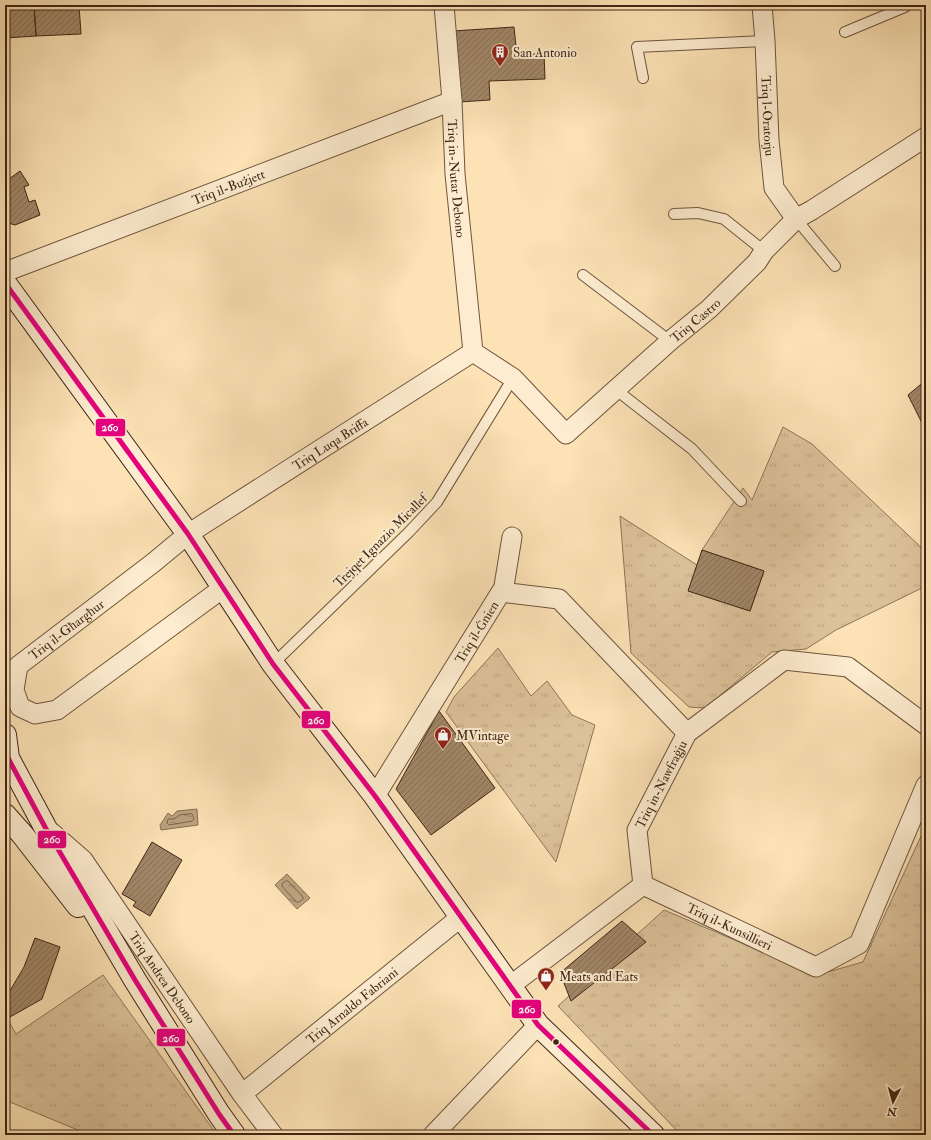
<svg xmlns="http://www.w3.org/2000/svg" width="931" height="1140" viewBox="0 0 931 1140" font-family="'IM FELL Double Pica',serif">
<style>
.grass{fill:url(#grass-tufts);stroke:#8e7458}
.water{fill:url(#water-ripples);stroke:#8a7055}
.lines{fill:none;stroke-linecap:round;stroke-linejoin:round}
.shore{stroke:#7e644a;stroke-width:1}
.building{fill:url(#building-hatch);stroke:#3f2515}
.service-casing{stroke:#6e543d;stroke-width:12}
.minor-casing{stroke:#6e543d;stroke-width:21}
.secondary-casing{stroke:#3f2515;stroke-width:24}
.service{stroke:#fdeccf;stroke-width:10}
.minor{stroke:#fdeccf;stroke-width:19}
.secondary{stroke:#fdeccf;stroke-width:22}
.bus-1-casing{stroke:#fdeccf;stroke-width:8}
.bus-1{stroke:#e5007d;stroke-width:5}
.bus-dot{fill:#3f2515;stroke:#fdeccf;stroke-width:1.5}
.labels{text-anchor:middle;stroke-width:4;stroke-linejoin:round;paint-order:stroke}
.poi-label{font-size:13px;fill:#3f2515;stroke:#fdeccf;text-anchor:start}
.street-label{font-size:13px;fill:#3f2515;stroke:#fdeccf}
.line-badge{stroke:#fdeccf;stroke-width:1.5}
.badge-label{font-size:11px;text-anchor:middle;font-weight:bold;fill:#fff}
</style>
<defs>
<pattern id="grass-tufts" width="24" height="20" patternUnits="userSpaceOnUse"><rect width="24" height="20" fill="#dcc29a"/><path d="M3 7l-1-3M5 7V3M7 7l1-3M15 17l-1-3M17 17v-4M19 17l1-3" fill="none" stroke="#bea784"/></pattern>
<pattern id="water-ripples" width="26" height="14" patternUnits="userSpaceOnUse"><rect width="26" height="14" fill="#bca27f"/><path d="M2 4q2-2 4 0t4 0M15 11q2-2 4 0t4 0" fill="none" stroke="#9a8467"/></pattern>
<pattern id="building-hatch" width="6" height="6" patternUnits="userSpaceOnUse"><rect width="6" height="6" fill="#a18768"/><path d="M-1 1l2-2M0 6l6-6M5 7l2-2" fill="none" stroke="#856e54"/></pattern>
</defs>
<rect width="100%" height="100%" fill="#fce2b5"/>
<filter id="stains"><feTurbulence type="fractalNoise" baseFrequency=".005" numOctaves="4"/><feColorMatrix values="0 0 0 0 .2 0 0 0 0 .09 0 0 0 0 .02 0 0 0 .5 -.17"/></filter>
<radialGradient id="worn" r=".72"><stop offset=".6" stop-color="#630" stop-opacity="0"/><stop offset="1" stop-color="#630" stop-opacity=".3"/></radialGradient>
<path class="grass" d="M783,427L812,444L926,552V586L836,630L806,649L772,652L705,708L689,707L631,653L620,516L697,565L689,591L750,611L764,571L702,550L743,488L752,500Z
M498,648L531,696L547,681L572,715L595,725L556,862L446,712L454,697Z
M922,834L926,836V1135H681L558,1006L664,910L817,975L863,962Z
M103,975L217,1135H90L5,1100V1015L16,1034Z"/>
<path class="water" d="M197,809L198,825L161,830L160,825L168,813L172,816L177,811Z
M287,874L310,898L297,909L275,885Z"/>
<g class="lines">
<path class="shore" d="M192,814L194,819L192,821L169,825L167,823L168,819H174L180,815Z
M286,881H288L303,897V899L299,902H296L282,886V884Z"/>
</g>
<path class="building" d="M5,5H34L36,36L5,38Z
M34,5H79L81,34L36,36Z
M514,27L517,56L544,53L545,79L489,81L490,100L459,102L453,31Z
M20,171L29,185L24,187L29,202L35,200L40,215L15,225L5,222V174L9,179Z
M926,380V431L908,395Z
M702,550L764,571L750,611L688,591Z
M439,711L495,788L431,835L396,789Z
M152,842L182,860L150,916L133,906L136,902L122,894Z
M622,921L646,942L571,1001L560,973Z
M35,938L60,947L42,999L10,1017L5,1009V993L11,989L24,967Z"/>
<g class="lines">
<g class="service-casing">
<path id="service" d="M845,32L905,7L906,5
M643,78L637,47L765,41
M674,214L698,213L724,219L764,251
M796,219L835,266
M583,275L670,341
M615,389L692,449L741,501
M273,664L409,532L437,502L513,378"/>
</g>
<g class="minor-casing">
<g id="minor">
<path id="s1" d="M444,5L452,101L455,174L473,352"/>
<path id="s2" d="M762,5L765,41L769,140L774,188L796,219"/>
<path id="s3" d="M5,272L452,101"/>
<path id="s4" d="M473,352L513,378L566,434L670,341L709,309L757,262L764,251L796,219L812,210L926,137"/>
<path id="s5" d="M223,588L57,710L35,714L20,707L14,690L18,666L153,563L188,534L473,352"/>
<path d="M503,592L512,537"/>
<path id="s6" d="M375,796L501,592L559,599L687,733"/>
<path id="s7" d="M52,833L83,860L242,1094L273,1135"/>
<path id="s8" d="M643,885L637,830L687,733L784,660L848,667L926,725"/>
<path id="s9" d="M643,885L816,967L859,944L926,785"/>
<path d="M510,986L643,885"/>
<path id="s10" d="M242,1094L461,917"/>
<path d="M433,1135L538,1025"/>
</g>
</g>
<g class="secondary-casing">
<path id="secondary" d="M5,283L188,534L273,664L375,796L538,1025L653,1135
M5,735L8,758L45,827L135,980L219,1114L234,1135
M5,815L22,834L78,906"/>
</g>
<use href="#service" class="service"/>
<use href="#minor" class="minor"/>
<use href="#secondary" class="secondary"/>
<g class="bus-1-casing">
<path id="bus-1" d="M5,283L188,534L273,664L375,796L538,1025L653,1135
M5,735L8,758L45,827L135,980L219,1114L234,1135"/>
</g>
<use href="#bus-1" class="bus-1"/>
</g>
<defs>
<g id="building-pin" transform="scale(0.9)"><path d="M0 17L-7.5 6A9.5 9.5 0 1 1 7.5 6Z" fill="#8f2418" stroke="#fdeccf"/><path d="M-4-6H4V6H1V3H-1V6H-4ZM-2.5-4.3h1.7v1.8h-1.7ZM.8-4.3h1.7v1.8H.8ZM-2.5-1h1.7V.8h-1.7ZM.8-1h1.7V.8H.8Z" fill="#fff"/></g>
<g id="shop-pin" transform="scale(0.9)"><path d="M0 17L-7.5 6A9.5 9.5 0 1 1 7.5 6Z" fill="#8f2418" stroke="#fdeccf"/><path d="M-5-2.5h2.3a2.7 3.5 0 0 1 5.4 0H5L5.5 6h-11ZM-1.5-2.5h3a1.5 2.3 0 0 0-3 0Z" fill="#fff"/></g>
</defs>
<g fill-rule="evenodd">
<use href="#building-pin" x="500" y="52"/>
<use href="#shop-pin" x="443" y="735"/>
<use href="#shop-pin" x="546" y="976"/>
</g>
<circle class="bus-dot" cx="556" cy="1042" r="3.5"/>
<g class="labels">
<g class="poi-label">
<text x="513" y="57">San Antonio</text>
<text x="456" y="740">MVintage</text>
<text x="559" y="981">Meats and Eats</text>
</g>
<g class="street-label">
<text dy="5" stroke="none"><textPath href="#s2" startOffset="111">Triq l-Oratorju</textPath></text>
<text dy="5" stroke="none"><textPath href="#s1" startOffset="174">Triq in-Nutar Debono</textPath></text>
<text dy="5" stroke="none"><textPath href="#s3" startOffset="239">Triq il-Bużjett</textPath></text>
<text dy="5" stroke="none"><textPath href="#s4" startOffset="297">Triq Castro</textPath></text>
<text dy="5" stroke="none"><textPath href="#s5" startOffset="671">Triq Luqa Briffa</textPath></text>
<text transform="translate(380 540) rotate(-45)" y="5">Trejqet Ignazio Micallef</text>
<text dy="5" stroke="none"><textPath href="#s5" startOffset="348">Triq il-Għargħur</textPath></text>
<text dy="5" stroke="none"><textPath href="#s6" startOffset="193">Triq il-Ġnien</textPath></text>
<text dy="5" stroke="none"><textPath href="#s8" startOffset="107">Triq in-Nawfraġju</textPath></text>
<text dy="5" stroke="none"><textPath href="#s9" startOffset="96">Triq il-Kunsillieri</textPath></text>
<text dy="5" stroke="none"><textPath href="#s7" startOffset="183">Triq Andrea Debono</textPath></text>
<text dy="5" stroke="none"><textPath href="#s10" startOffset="141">Triq Arnaldo Fabriani</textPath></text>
</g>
</g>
<g class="line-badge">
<rect x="95" y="418" width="31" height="19" rx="4" fill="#e5007d"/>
<rect x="301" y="710" width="30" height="19" rx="4" fill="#e5007d"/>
<rect x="37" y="830" width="30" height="19" rx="4" fill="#e5007d"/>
<rect x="511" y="999" width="31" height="20" rx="4" fill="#e5007d"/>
<rect x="156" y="1028" width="30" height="19" rx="4" fill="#e5007d"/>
</g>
<g class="badge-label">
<text x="110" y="431">260</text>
<text x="316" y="724">260</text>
<text x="52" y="843">260</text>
<text x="527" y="1013">260</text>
<text x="171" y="1042">260</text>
</g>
<rect width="931" height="1140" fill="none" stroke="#fce2b5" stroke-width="20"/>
<rect x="6" y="6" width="919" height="1128" fill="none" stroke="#3f2515" stroke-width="2"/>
<rect x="10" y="10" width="911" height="1120" fill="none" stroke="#3f2515"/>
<g transform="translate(893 1102) rotate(186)" stroke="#fdeccf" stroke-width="3" paint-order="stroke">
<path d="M0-3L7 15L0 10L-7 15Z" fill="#3f2515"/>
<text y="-6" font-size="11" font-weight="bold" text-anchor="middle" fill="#3f2515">N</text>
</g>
<rect width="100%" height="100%" filter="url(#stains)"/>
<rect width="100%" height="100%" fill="url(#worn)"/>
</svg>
